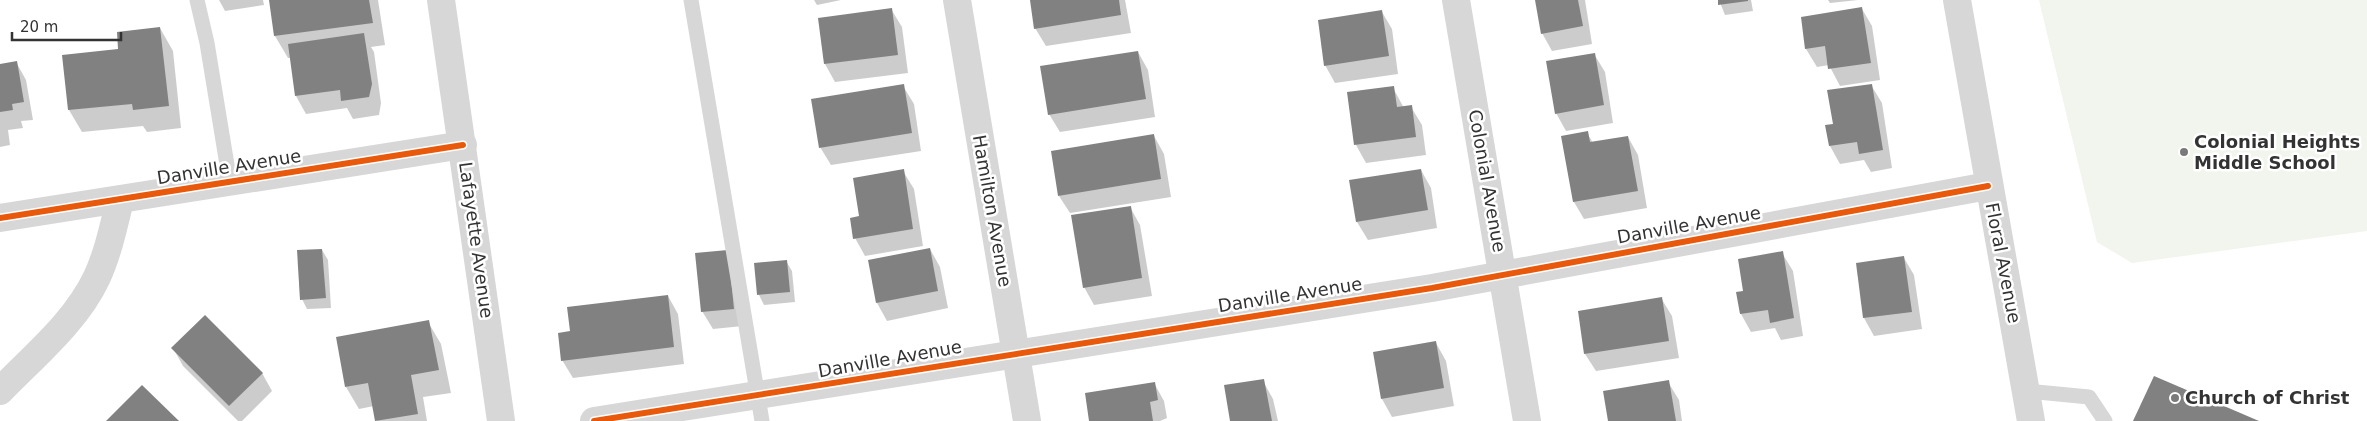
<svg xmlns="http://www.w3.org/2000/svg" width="2367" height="421" font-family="'DejaVu Sans',sans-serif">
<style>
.green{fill:#f1f5ed}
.shadow{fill:#0003}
.building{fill:#818181}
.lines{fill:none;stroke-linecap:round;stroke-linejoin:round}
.service{stroke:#d7d7d7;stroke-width:15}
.minor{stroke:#d7d7d7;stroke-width:28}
.tertiary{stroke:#d7d7d7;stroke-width:28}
.cycleway-casing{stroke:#fff;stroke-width:9}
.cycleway{stroke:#e8590c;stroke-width:6}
.poi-dot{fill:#7a7a7a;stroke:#fff;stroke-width:2}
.labels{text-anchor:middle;stroke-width:5;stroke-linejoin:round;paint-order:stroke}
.poi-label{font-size:18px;font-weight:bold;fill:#333;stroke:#fff;text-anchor:start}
.street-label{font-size:18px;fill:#333;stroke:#fff}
</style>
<rect width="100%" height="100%" fill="#fff"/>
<polygon class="green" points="2039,0 2367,0 2367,231 2132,263 2097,242"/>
<g class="shadow">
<polygon points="219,0 263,0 264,5 225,11"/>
<polygon points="271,0 378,0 385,45 371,47 374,52 381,103 379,115 353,119 347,108 306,114 296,96 291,58 288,58 275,36"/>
<polygon points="814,0 841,0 817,5"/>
<polygon points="1031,0 1125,0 1131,33 1046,46 1035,28"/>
<polygon points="1536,0 1585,0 1592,44 1552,51 1542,33"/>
<polygon points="1719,0 1751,0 1753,11 1725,15"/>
<polygon points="1828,0 1858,0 1830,3"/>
<polygon points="891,9 902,27 908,73 835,82 825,64 819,19"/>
<polygon points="1862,9 1872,26 1880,80 1840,86 1829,65 1817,67 1806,49 1802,18"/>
<polygon points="1382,12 1392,29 1398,74 1335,83 1325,65"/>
<polygon points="160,28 173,51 181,128 147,132 143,126 82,132 69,110 64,56 119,50"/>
<polygon points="1138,52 1148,70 1155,117 1060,132 1049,114"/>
<polygon points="1594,54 1605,72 1613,123 1566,131 1556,113"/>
<polygon points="16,62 26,80 33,120 21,121 23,128 8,130 10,145 0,147 0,65"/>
<polygon points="1871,85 1882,103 1892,168 1871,172 1864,160 1840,164 1830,146 1826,126 1834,125"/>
<polygon points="903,86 914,104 921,151 831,165 820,147"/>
<polygon points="1393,88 1404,108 1411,107 1422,125 1426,155 1366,163 1356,145 1348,93"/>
<polygon points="1587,133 1593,143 1628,137 1638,155 1647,208 1584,219 1574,202"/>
<polygon points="1154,136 1164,154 1171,197 1070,213 1059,196"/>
<polygon points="1421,170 1431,188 1437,228 1368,240 1357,222 1351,181"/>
<polygon points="903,171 914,189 923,246 865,256 855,238 861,217"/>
<polygon points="1130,207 1140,225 1152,296 1094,305 1084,287"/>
<polygon points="930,249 940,267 948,308 887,321 877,303 869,261"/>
<polygon points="322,250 328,260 331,308 307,309 302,299"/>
<polygon points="727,251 743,326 713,329 702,311"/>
<polygon points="1782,253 1793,271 1803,336 1781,340 1775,328 1751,332 1741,314 1745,292"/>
<polygon points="1904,258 1914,275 1922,329 1874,336 1864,318 1857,264"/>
<polygon points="786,261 792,271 795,302 764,305 759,295 755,265"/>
<polygon points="668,296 678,314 684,364 573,378 562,360 572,332"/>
<polygon points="1661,298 1672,316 1679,358 1596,371 1585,354"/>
<polygon points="428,322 441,344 451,393 423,397 427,421 377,421 374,406 359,409 346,387"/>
<polygon points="1436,343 1446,361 1454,406 1392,417 1382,399"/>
<polygon points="173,348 262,373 272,391 242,421 238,421 183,366"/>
<polygon points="1263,381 1273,399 1278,421 1231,421"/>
<polygon points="1668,382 1679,400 1682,421 1609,421"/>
<polygon points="1154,383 1164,401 1167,418 1160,421 1091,421"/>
</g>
<g class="building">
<polygon points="269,0 369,0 373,23 274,36"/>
<polygon points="1030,0 1119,0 1121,15 1034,29"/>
<polygon points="1535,0 1578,0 1583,26 1541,34"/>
<polygon points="1718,0 1748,0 1748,1 1718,5"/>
<polygon points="1862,7 1871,63 1828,69 1825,46 1805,49 1801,17"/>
<polygon points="892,8 898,55 824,64 818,18"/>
<polygon points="1382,10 1389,56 1324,66 1318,20"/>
<polygon points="160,27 169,106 133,110 132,104 68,110 62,55 118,49 117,32"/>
<polygon points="364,33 372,84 369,97 341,101 340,90 295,96 288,44"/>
<polygon points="1138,51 1146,99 1048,115 1040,66"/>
<polygon points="1595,53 1604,105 1555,114 1546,61"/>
<polygon points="17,61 24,102 12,104 13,110 0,112 0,64"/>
<polygon points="904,84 912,133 819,148 811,99"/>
<polygon points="1872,84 1883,150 1859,154 1857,142 1829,146 1825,125 1833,124 1827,90"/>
<polygon points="1394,86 1397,107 1412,105 1416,137 1354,145 1347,92"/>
<polygon points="1588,131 1590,142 1628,136 1638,191 1573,202 1561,136"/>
<polygon points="1154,134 1161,179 1058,196 1051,151"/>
<polygon points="904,169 913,229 853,239 850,218 859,216 853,178"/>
<polygon points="1421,169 1428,210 1356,222 1349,180"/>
<polygon points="1131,206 1142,278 1083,288 1071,215"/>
<polygon points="930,248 938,291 876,303 868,260"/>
<polygon points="322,249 326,298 300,300 297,250"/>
<polygon points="728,250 734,309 701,312 695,253"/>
<polygon points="1783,251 1794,318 1770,323 1768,310 1740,314 1736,292 1743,291 1738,259"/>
<polygon points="1904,256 1912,312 1863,318 1856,263"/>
<polygon points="787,260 790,292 757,295 754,263"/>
<polygon points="668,295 674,347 561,361 558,333 570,331 567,307"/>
<polygon points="1662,297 1669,341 1584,354 1578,311"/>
<polygon points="205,315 263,373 229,406 171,348"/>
<polygon points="429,320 439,370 411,375 418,414 375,421 368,383 345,387 336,337"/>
<polygon points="1436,341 1444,388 1381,399 1373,352"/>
<polygon points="2154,376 2259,421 2133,421"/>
<polygon points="1264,379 1272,421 1230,421 1224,385"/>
<polygon points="1669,380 1676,421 1608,421 1603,391"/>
<polygon points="1155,382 1158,400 1150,402 1153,421 1089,421 1085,393"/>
<polygon points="142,385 179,421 106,421"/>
</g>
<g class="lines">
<g class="service">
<polyline points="197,0 207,43 230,183"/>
<polyline points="691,0 762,421"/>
<polyline points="2026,391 2089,397 2105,421"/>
</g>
<g class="minor">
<polyline points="441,0 501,421"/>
<polyline points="1456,0 1527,421"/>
<polyline points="1957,0 2031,421"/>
<polyline points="0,218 463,145"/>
<path d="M 0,391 C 34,356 76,322 97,277 C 108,253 114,225 120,200"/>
<polyline points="594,421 1432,288 1988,186"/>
</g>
<polyline class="tertiary" points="957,0 1027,421"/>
<defs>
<g id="cycleway">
<polyline points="0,218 463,145"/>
<polyline points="594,421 1432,288 1988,186"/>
</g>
</defs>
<use href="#cycleway" class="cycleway-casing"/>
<use href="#cycleway" class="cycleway"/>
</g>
<g class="poi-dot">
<circle cx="2184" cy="152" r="5"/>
<circle cx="2175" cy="398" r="5"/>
</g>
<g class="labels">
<g class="poi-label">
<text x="2194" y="148">Colonial Heights<tspan x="2194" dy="21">Middle School</tspan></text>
<text x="2185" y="404">Church of Christ</text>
</g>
<g class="street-label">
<text transform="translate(229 167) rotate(-9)" y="6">Danville Avenue</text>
<text transform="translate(1487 181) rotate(80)" y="6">Colonial Avenue</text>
<text transform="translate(992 211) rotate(80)" y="6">Hamilton Avenue</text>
<text transform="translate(1689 225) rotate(-10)" y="6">Danville Avenue</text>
<text transform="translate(476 240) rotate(82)" y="6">Lafayette Avenue</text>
<text transform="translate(2003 263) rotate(79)" y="6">Floral Avenue</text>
<text transform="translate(1290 295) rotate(-9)" y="6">Danville Avenue</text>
<text transform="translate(890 359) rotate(-10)" y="6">Danville Avenue</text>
</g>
</g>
<path d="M12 32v8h109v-8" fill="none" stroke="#333333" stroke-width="2.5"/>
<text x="20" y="32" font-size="15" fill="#333333" stroke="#ffffff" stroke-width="4" paint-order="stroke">20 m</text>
</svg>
